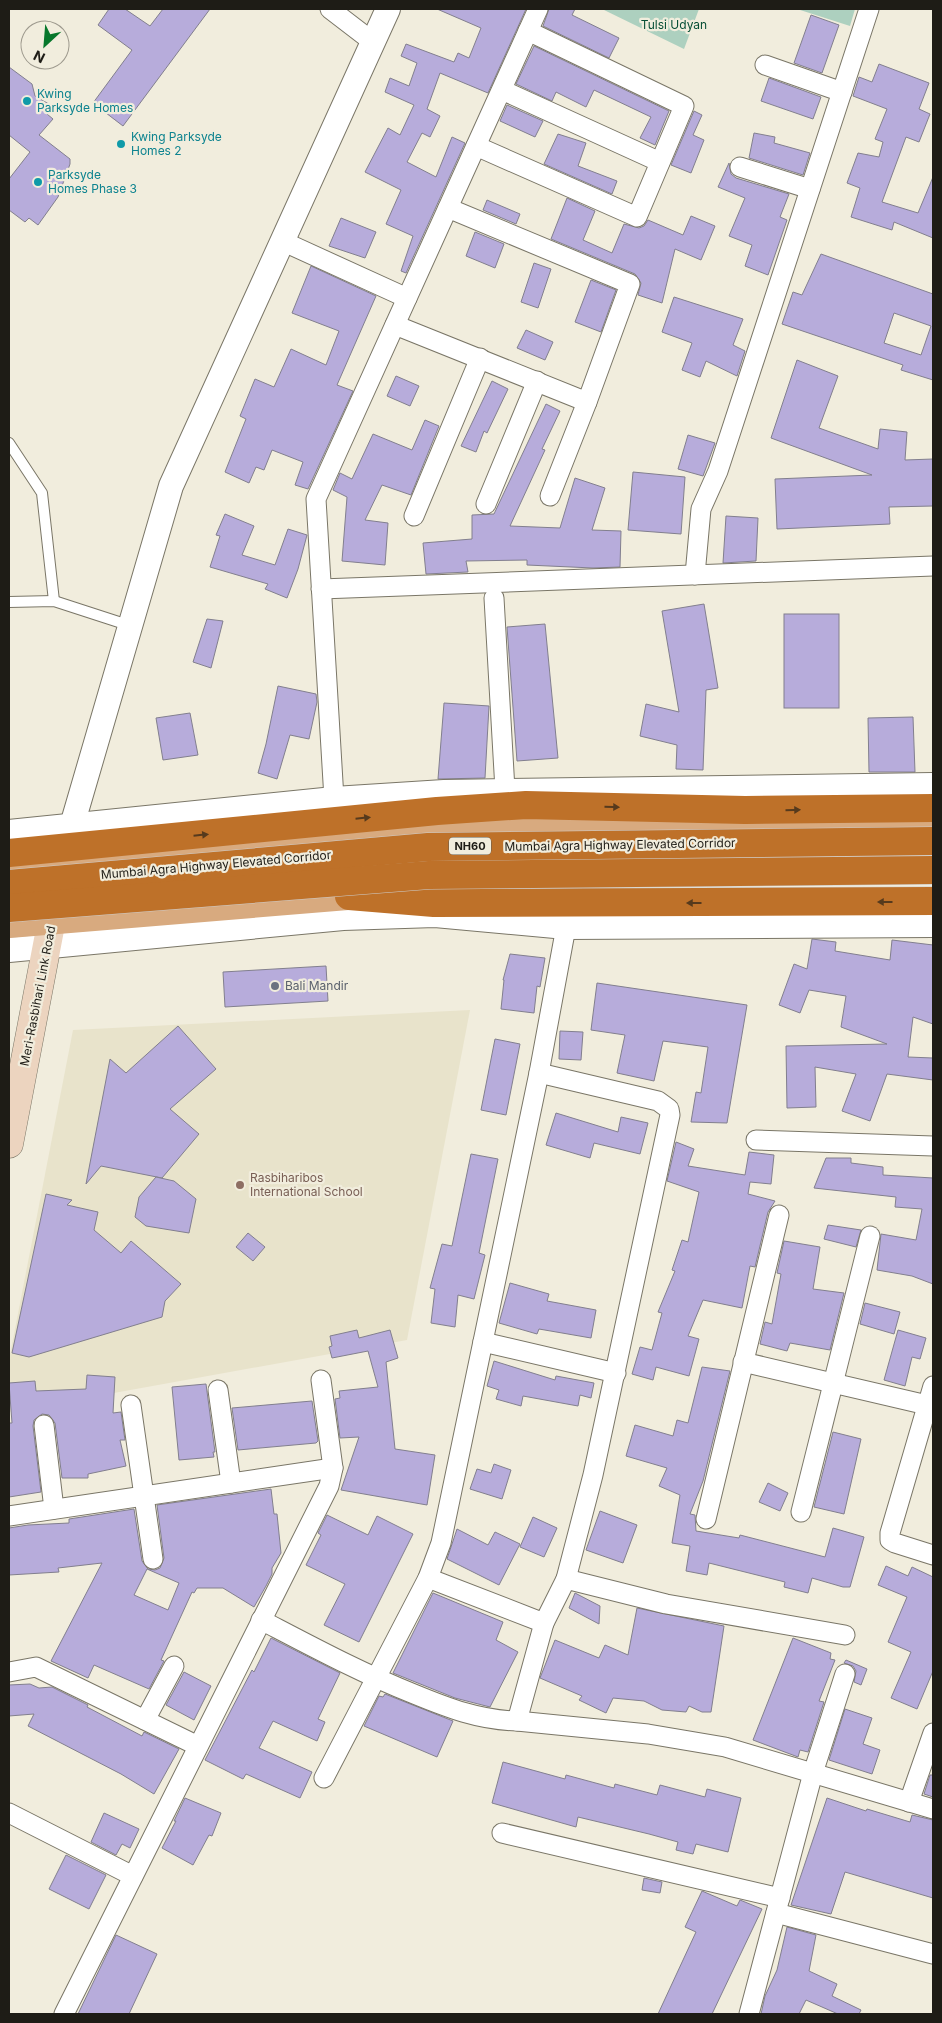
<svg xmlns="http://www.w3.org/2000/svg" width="942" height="2023" font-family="Inter,sans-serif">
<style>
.built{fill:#e8e3cb}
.green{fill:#add0bf}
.building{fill:#b7acdb;stroke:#827f8e;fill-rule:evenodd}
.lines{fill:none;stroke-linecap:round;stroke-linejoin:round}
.service-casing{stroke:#7a7667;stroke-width:12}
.minor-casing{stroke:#7a7667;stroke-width:21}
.tertiary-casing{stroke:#7a7667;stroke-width:26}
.secondary-casing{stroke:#7a7667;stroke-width:29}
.primary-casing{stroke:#cecdcc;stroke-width:29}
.motorway-casing{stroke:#cecdcc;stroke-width:29}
.service{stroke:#fff;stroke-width:10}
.minor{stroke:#fff;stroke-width:19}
.tertiary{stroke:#fff;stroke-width:24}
.secondary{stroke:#ecd4bf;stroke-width:28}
.primary{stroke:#d8aa7f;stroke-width:28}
.motorway{stroke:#be7129;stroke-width:28}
.motorway-bridge-casing{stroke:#cecdcc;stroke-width:29;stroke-linecap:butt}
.motorway-bridge{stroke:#be7129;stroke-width:28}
.oneway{fill:#563a1d}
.culture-dot{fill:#0f9aa8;stroke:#f1eddd;stroke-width:2}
.worship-dot{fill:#6b7280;stroke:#f1eddd;stroke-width:2}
.education-dot{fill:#8d6e63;stroke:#f1eddd;stroke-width:2}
.labels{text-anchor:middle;stroke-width:4.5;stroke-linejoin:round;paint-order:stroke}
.shield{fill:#f1eddd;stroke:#5d5b52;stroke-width:1}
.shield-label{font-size:11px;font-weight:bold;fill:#1e1c16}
.park-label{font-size:12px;fill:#074f36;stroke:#f1eddd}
.culture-label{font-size:12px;fill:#0d838f;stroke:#f1eddd;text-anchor:start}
.street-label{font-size:12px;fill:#1e1c16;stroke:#f1eddd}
.worship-label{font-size:12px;fill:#5b616d;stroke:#f1eddd;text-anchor:start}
.education-label{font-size:12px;fill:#785e54;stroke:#f1eddd;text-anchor:start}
</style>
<rect width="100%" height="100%" fill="#f1eddd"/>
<polygon class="built" points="470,1010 407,1340 9,1412 9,1360 73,1030"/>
<g class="green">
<polygon points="602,9 699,9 684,49"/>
<polygon points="797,9 855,9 850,26"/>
</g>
<g class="building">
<polygon points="109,9 125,9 150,26 163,9 210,9 123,126 93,103 132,50 98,25"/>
<polygon points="437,9 526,9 488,93 440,73 427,109 440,116 430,137 422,133 407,162 436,177 452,137 465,143 406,273 401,271 413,236 386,224 401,190 365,172 388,128 400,135 414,105 385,92 390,78 409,86 417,63 401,56 406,44 454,62 458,53 469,58 481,28"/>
<polygon points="549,9 575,9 572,15 619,38 609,58 543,26"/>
<polygon points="811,15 839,25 822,73 794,63"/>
<polygon points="534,46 669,111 655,145 640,138 651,117 594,90 586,107 556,92 552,101 516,84"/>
<polygon points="879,64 929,83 919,109 930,114 919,142 906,137 882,202 918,213 933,177 933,238 894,222 892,230 851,217 860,188 847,183 858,153 879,157 883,142 875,139 887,109 853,96 859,77 872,82"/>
<polygon points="9,67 32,84 35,96 54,107 47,114 53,119 39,135 70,159 70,164 58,197 38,225 29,218 25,222 9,210 9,179 30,152 9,135"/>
<polygon points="769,78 821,97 813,119 761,101"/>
<polygon points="507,105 543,121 535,137 500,121"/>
<polygon points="694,111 702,115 693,135 704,140 691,173 671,165"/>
<polygon points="754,133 775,137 774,143 810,153 803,175 749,158"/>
<polygon points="558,134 586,143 578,166 617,181 612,194 544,164"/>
<polygon points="729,163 731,174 736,178 789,194 780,217 787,220 768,275 745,266 752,245 729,236 745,198 718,187"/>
<polygon points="567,198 595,211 583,240 612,253 624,224 639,228 644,226 648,220 683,235 691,216 715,226 701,260 675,249 662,303 638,295 641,283 635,274 551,239"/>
<polygon points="487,200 520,214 516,224 483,210"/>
<polygon points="341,218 376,232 365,258 329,246"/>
<polygon points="475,232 504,244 495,268 466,256"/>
<path d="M 821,254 L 933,294 L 933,380 L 901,370 L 903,365 L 782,324 L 793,292 L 802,295 ZM 894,313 L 931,326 L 921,355 L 884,343 Z"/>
<polygon points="534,263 551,269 538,308 521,302"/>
<polygon points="311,266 376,296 337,385 353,391 308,489 295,485 303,462 272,450 264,470 256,467 249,483 225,472 246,419 240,416 255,379 274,387 291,349 326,365 339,331 292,313"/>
<polygon points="591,280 616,290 601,332 575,322"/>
<polygon points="674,297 743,319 733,345 745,351 737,376 706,361 700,377 682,370 692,343 662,332"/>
<polygon points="526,330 553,342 545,360 517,348"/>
<polygon points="797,360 838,376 819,428 878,449 880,429 907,432 905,460 933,459 933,506 889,507 890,524 777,529 775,479 872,475 771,438"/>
<polygon points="396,376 419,386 410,406 387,396"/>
<polygon points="492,381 508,389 487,433 484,431 476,452 461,446"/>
<polygon points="546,404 560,411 542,449 545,450 510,526 560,528 575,478 605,488 592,530 621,531 620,567 593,568 527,565 527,560 466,561 468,572 426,574 423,543 472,539 472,515 494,514"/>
<polygon points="425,420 439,426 411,495 382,485 365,520 388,523 385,565 342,561 347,497 333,490 340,473 352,479 373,434 412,450"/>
<polygon points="688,435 715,443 703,476 678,469"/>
<polygon points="633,472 685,477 681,534 628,530"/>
<polygon points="225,514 254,526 242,555 275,565 288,529 307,535 298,569 287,598 265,589 268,584 210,567 220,536 216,535"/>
<polygon points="726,516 758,518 756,561 723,563"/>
<polygon points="704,604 718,688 706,690 703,770 676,769 677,745 640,736 646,704 679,712 662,611"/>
<rect x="784" y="614" width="55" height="94"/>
<polygon points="207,619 223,621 211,668 193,662"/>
<polygon points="545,624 558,758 517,761 507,627"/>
<polygon points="278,686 316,694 317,702 309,739 290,735 277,779 258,773 266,744"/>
<polygon points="444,703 489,706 485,778 438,779"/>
<polygon points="190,713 198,755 163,760 156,718"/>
<polygon points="913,717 915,772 869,772 868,718"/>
<polygon points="812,939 836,942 835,951 890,960 892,940 933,945 933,1024 913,1017 908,1057 933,1058 933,1080 887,1074 870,1121 842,1111 856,1074 815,1067 816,1107 787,1108 786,1046 887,1044 841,1027 846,996 809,990 800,1013 779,1005 794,964 807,969"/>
<polygon points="510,954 545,958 540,987 537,986 534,1013 501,1009 504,980 503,980"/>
<polygon points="326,966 328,1001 225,1007 223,972"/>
<polygon points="597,983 747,1005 727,1123 691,1122 696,1092 701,1093 708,1047 663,1041 654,1081 617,1073 625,1035 591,1030"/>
<polygon points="178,1026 216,1069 170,1109 199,1134 162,1178 101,1166 86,1184 110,1059 126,1073"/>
<polygon points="560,1031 583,1032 581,1060 559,1059"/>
<polygon points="495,1039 520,1044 506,1115 481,1110"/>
<polygon points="556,1113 618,1132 621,1117 648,1123 640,1154 594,1143 590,1158 546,1145"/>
<polygon points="676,1142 694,1149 688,1166 745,1175 749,1152 774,1155 771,1184 750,1182 748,1194 775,1201 768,1212 755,1267 750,1266 742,1308 703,1300 688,1336 699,1339 689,1376 656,1367 653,1380 632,1374 640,1347 652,1350 662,1313 658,1312 675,1271 672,1270 682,1240 688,1242 699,1192 667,1181"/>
<polygon points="471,1154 498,1159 479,1253 485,1255 474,1299 458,1295 455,1327 431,1323 435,1289 430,1288 442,1244 452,1246"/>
<polygon points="826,1158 851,1158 851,1163 883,1167 883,1175 933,1178 933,1284 912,1276 877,1270 881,1234 916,1240 922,1209 895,1207 896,1197 814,1188"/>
<polygon points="156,1177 174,1181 196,1199 189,1233 146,1226 135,1217 139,1197"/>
<polygon points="46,1194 72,1200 67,1205 98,1212 94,1230 121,1253 131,1241 181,1284 165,1301 162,1317 29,1357 12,1353"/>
<polygon points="828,1225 861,1230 856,1247 824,1239"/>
<polygon points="248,1233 265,1247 253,1261 236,1247"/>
<polygon points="784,1241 820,1247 813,1289 844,1293 830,1350 790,1343 787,1351 760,1344 765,1322 772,1324 781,1274 777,1273"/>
<polygon points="510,1283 549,1294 547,1301 596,1310 591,1338 539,1329 537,1334 499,1323"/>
<polygon points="865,1303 900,1312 894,1334 860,1324"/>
<polygon points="357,1330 359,1338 390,1330 398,1358 386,1362 395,1449 435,1455 427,1505 341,1490 359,1437 340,1438 335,1399 340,1398 339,1391 378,1387 368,1351 332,1358 329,1347 332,1346 330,1336"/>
<polygon points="898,1330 926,1338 920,1359 912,1357 905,1386 884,1380"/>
<polygon points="494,1361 555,1380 556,1376 594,1383 591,1398 580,1395 578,1406 523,1396 521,1406 496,1399 499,1390 487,1386"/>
<polygon points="702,1367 730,1371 703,1481 690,1514 695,1515 696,1531 739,1538 740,1535 825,1557 833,1528 864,1537 850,1587 843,1587 812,1578 808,1593 784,1587 785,1582 709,1563 707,1575 686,1571 690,1546 672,1543 680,1495 659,1486 667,1468 626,1456 635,1425 673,1436 677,1420 688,1423"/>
<polygon points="87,1375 115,1377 113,1413 121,1412 125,1440 120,1440 126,1466 88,1474 88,1478 62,1478 55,1423 49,1415 42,1414 34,1420 33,1426 41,1492 9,1497 9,1423 12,1423 9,1383 35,1381 36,1391 86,1389"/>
<polygon points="206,1384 215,1452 213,1452 214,1457 179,1460 172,1387"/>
<polygon points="312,1401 318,1441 316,1443 238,1450 232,1408"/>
<polygon points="833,1432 861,1439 844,1514 814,1507"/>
<polygon points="494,1464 511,1470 502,1499 470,1489 477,1469 491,1473"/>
<polygon points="768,1483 788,1493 780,1511 759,1502"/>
<path d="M 271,1489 L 274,1514 L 277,1514 L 281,1553 L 272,1568 L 272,1574 L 266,1586 L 254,1607 L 223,1588 L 197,1588 L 194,1593 L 192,1592 L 161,1660 L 164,1661 L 149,1689 L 94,1665 L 88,1678 L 51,1661 L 102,1563 L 58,1568 L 59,1572 L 9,1575 L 9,1528 L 28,1525 L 69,1523 L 69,1519 L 134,1509 L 142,1561 L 148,1569 L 155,1570 L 160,1568 L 164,1558 L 157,1505 ZM 147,1569 L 179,1583 L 168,1610 L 134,1595 Z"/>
<polygon points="600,1511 637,1525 623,1563 586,1550"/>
<polygon points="327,1515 368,1535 377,1516 413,1534 359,1642 324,1625 345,1584 306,1565 321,1535 318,1533"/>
<polygon points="533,1517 557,1528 544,1557 520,1547"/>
<polygon points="457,1529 488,1545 495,1532 520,1544 499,1585 447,1559"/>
<polygon points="886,1566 908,1576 912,1567 933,1577 933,1671 917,1709 891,1698 911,1652 888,1642 907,1597 878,1585"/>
<polygon points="433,1593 503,1622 496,1640 518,1652 490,1707 455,1698 393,1673"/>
<polygon points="575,1593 600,1606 599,1624 569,1608"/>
<polygon points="637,1608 724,1626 711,1712 702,1712 689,1706 686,1712 662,1710 644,1701 613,1698 606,1713 579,1700 582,1696 540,1678 555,1640 599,1658 605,1645 628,1655"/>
<polygon points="271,1638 340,1673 318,1719 325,1722 317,1741 273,1721 259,1748 312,1772 300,1798 246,1774 243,1779 205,1760 252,1670 254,1672"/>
<polygon points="793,1638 831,1653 830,1659 835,1660 819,1701 824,1702 808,1752 800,1750 798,1757 753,1740"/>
<polygon points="846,1660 867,1669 861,1685 854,1682 856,1671 853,1666 844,1663"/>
<polygon points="184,1672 211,1686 194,1720 166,1705"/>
<polygon points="30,1684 39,1688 52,1687 88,1705 87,1707 142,1736 144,1732 179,1749 154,1794 121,1774 28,1726 34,1714 9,1716 9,1685"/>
<polygon points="385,1694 453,1721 437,1757 364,1726 379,1696 383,1697"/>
<polygon points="845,1709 872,1718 863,1744 880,1750 872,1774 829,1760"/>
<polygon points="503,1762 565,1779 566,1775 614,1788 615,1784 657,1795 660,1785 705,1797 707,1789 741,1798 728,1852 696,1844 693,1854 676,1850 678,1842 649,1834 578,1817 576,1827 492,1803"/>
<polygon points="930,1775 933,1775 933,1797 924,1794"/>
<polygon points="185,1798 221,1813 212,1836 209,1835 193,1865 162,1848 176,1821 174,1821"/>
<polygon points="827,1798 866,1811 867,1809 910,1822 912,1815 933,1820 933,1898 845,1872 831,1914 791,1905"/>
<polygon points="104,1813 139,1829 130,1848 122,1844 116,1855 91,1842"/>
<polygon points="66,1855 106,1875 89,1909 49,1889"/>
<polygon points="644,1878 662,1882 660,1893 642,1890"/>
<polygon points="702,1891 737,1906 740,1900 762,1909 712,2014 658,2014 696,1932 685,1927"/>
<polygon points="787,1927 816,1935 809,1971 837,1984 832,1996 861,2010 859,2014 838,2014 806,2000 799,2014 761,2014 765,1996 777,1970"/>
<polygon points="116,1935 157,1954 129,2014 78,2014"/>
</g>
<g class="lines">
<defs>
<g id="service">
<polyline points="9,443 42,493 54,601"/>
<polyline points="9,602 54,601 131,626"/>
</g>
<g id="minor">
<polyline points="330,9 373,42"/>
<polyline points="765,65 842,92"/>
<polyline points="502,90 660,162"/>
<polyline points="476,146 637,217 684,106 528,31"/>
<polyline points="740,167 810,189"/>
<polyline points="282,241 407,298"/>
<polyline points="395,325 587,402 630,284 448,208"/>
<polyline points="550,496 587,402"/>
<polyline points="486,504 537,381"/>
<polyline points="414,516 480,358"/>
<polyline points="695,575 701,509 718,471 869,9"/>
<polyline points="321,589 933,566"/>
<polyline points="494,598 505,790"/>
<polyline points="334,799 316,499 538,9"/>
<polyline points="539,1073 658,1101 669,1109 670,1115 593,1475 566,1579"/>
<polyline points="756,1140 933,1146"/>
<polyline points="483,1342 616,1373"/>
<polyline points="743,1362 927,1405"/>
<polyline points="933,1386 890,1533 890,1540 895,1543 933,1555"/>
<polyline points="218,1390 231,1483"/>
<polyline points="131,1405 153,1559"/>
<polyline points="44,1425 54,1509"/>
<polyline points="801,1512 870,1236"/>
<polyline points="9,1516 333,1468"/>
<polyline points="706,1519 779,1215"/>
<polyline points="428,1578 544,1623 566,1579 666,1604 845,1635"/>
<path d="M 261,1620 C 311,1646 361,1673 414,1694 C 448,1708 479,1720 517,1721 L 648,1734 L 725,1747 L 933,1809"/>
<polyline points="9,1672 36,1667 198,1746"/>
<polyline points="145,1720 174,1666"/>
<polyline points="517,1721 544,1623"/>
<polyline points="324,1778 428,1578 441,1543 539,1073 566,927"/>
<polyline points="909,1802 933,1733"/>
<polyline points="9,1813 133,1876"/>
<polyline points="502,1833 780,1898"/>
<polyline points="776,1913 933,1954"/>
<polyline points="64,2014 329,1486 333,1468 321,1380"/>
<polyline points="749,2014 813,1773 845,1674"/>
</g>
<g id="tertiary">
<polyline points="9,832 334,799 444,792 933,785"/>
<polyline points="68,839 171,486 388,9"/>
<polyline points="9,950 343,918 435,915 566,927 933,925"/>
</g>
<polyline id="secondary" points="9,1144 56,898"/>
<g id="primary">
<polyline points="9,870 424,833 933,827"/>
<polyline points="9,924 372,894"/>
</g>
<g id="motorway">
<polyline points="9,853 437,811 526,805 745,810 933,808"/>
<polyline points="349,896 434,903 933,901"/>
</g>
</defs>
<use href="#service" class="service-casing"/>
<use href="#minor" class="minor-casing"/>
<use href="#tertiary" class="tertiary-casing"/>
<use href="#secondary" class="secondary-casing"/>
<use href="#primary" class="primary-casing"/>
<use href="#motorway" class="motorway-casing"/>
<use href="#service" class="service"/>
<use href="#minor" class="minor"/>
<use href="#tertiary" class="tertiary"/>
<use href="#secondary" class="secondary"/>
<use href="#primary" class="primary"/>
<use href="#motorway" class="motorway"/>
<defs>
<g id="motorway-bridge">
<polyline points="9,884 428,847 933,841"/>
<polyline points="9,908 429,875 933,870"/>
</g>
</defs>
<use href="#motorway-bridge" class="motorway-bridge-casing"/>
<use href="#motorway-bridge" class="motorway-bridge"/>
</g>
<defs><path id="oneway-solid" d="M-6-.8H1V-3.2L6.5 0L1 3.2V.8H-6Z" transform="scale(1.25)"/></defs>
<g class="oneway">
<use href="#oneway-solid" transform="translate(612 807) rotate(1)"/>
<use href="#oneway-solid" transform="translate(793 810) rotate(-1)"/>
<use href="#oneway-solid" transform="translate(363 818) rotate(-6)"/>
<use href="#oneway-solid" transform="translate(201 835) rotate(-6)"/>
<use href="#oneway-solid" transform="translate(885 902) rotate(180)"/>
<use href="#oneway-solid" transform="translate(694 903) rotate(180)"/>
</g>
<g class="culture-dot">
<circle cx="27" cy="101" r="5"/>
<circle cx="121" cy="144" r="5"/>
<circle cx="38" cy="182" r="5"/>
</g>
<circle class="worship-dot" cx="275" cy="986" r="5"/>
<circle class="education-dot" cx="240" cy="1185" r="5"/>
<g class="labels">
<rect class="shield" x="449" y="837.5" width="42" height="17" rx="4"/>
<g class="shield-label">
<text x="470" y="850">NH60</text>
</g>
<g class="park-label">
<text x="674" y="29">Tulsi Udyan</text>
</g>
<g class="culture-label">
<text x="37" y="98">Kwing<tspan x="37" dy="14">Parksyde Homes</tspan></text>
<text x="131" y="141">Kwing Parksyde<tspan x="131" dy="14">Homes 2</tspan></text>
<text x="48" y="179">Parksyde<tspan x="48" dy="14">Homes Phase 3</tspan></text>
</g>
<g class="street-label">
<text transform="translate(620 845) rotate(-1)" y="4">Mumbai Agra Highway Elevated Corridor</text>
<text transform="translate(216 865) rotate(-5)" y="4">Mumbai Agra Highway Elevated Corridor</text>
<text transform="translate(38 996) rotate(-79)" y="4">Meri-Rasbihari Link Road</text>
</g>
<g class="worship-label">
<text x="285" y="990">Bali Mandir</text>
</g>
<g class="education-label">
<text x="250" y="1182">Rasbiharibos<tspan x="250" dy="14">International School</tspan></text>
</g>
</g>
<rect width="942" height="2023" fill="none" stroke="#1e1c16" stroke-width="20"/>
<g transform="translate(45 45) rotate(206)"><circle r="24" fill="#f1eddd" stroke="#9d998d"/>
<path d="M0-4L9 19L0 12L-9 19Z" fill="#07772b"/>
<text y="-8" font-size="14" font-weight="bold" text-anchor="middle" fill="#1e1c16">N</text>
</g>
</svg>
